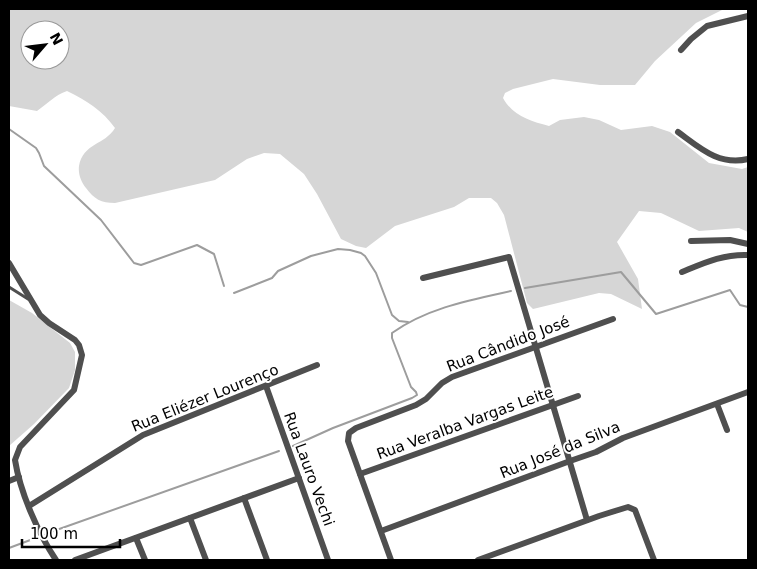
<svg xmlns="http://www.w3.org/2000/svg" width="757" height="569" font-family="'DejaVu Sans',sans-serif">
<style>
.green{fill:#d6d6d6;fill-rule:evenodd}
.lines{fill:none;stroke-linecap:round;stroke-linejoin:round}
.stream{stroke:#9d9d9d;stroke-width:2}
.service{stroke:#4f4f4f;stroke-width:3}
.minor{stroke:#4f4f4f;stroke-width:6}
.labels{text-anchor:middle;stroke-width:4;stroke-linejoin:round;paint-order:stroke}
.street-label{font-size:15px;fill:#000;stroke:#fff}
</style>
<rect width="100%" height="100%" fill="#fff"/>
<g class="green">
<path d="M 9,9 L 724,9 L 696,23 L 655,61 L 635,85 L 600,85 L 553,79 L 513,89 L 505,93 L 503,98 C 513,116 530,121 549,126 L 560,120 L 584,117 L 599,120 L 621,130 L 652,126 L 670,132 L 709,163 L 742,169 L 748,167 L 748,232 L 739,228 L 699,231 L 661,213 L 639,211 L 617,242 L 638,279 L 642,309 L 611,294 L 599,293 L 533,309 L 527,303 L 504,215 L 497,203 L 491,198 L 469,198 L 454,207 L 395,226 L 366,248 L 356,246 L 341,239 L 317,194 L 304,174 L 280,154 L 264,153 L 247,159 L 215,180 L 115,203 C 101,203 94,199 86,188 C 81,182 78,174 79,166 C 83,143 105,145 115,128 C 103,111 86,100 67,91 C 55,95 47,104 37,111 L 9,106 ZM 30,30 L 60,30 L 60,60 L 30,60 Z"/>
<polygon points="9,300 32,313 70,343 75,352 75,370 69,388 34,424 9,446"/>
</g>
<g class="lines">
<g class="stream">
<polyline points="9,129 36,148 39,153 44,166 101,220 134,263 141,265 197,245 214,254 224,286"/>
<polyline points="525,288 621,272 656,314 730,290 740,305 748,307"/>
<polyline points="234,293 272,278 278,271 311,256 338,249 350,250 361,253 365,256 376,273 392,315 399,321 408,322"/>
<path d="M 293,446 L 333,428 L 412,398 L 417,395 L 416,392 L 411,387 L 392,338 L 392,333 C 427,308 470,300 511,291"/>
<polyline points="48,533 279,451"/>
<polyline points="9,548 33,539"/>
</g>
<polyline class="service" points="9,287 28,299"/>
<g class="minor">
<polyline points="681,50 691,39 707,26 748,16"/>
<path d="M 678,132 C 700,148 719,166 748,159"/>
<polyline points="691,241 730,240 748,244"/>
<path d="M 9,263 L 40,315 L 49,323 L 75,340 L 79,345 L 82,355 L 74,390 L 20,447 L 15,460 C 20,492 38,533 56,560"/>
<path d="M 682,272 C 704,263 723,254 748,255"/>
<polyline points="423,278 509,257 587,520"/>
<polyline points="266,386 328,560"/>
<polyline points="717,404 727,430"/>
<polyline points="360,474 578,396"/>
<polyline points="9,481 19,477"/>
<polyline points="244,498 267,560"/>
<polyline points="29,506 143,435 317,365"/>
<polyline points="190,518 206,560"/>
<polyline points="381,531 570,461 596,452 623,438 748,392"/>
<polyline points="136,538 145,560"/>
<polyline points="75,560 299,478"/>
<polyline points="391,560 348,441 349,433 356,428 416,405 426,399 442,383 452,377 613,319"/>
<polyline points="478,560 599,516 628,507 635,510 654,560"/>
</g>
</g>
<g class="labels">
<g class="street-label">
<text transform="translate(508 344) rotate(-21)" y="5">Rua Cândido José</text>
<text transform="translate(205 398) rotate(-22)" y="5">Rua Eliézer Lourenço</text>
<text transform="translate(465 423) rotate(-20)" y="5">Rua Veralba Vargas Leite</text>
<text transform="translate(560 450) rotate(-22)" y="5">Rua José da Silva</text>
<text transform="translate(309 469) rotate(70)" y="5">Rua Lauro Vechi</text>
</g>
</g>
<rect width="757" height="569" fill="none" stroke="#000000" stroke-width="20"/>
<g transform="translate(45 45) rotate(62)"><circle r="24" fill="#ffffff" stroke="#999999"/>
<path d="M0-4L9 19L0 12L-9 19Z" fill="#000000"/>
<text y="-8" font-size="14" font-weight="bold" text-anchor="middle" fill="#000000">N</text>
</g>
<path d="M22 539v8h98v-8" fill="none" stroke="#000000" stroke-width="2.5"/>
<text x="30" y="539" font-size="15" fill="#000000" stroke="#ffffff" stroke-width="4" paint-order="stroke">100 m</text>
</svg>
